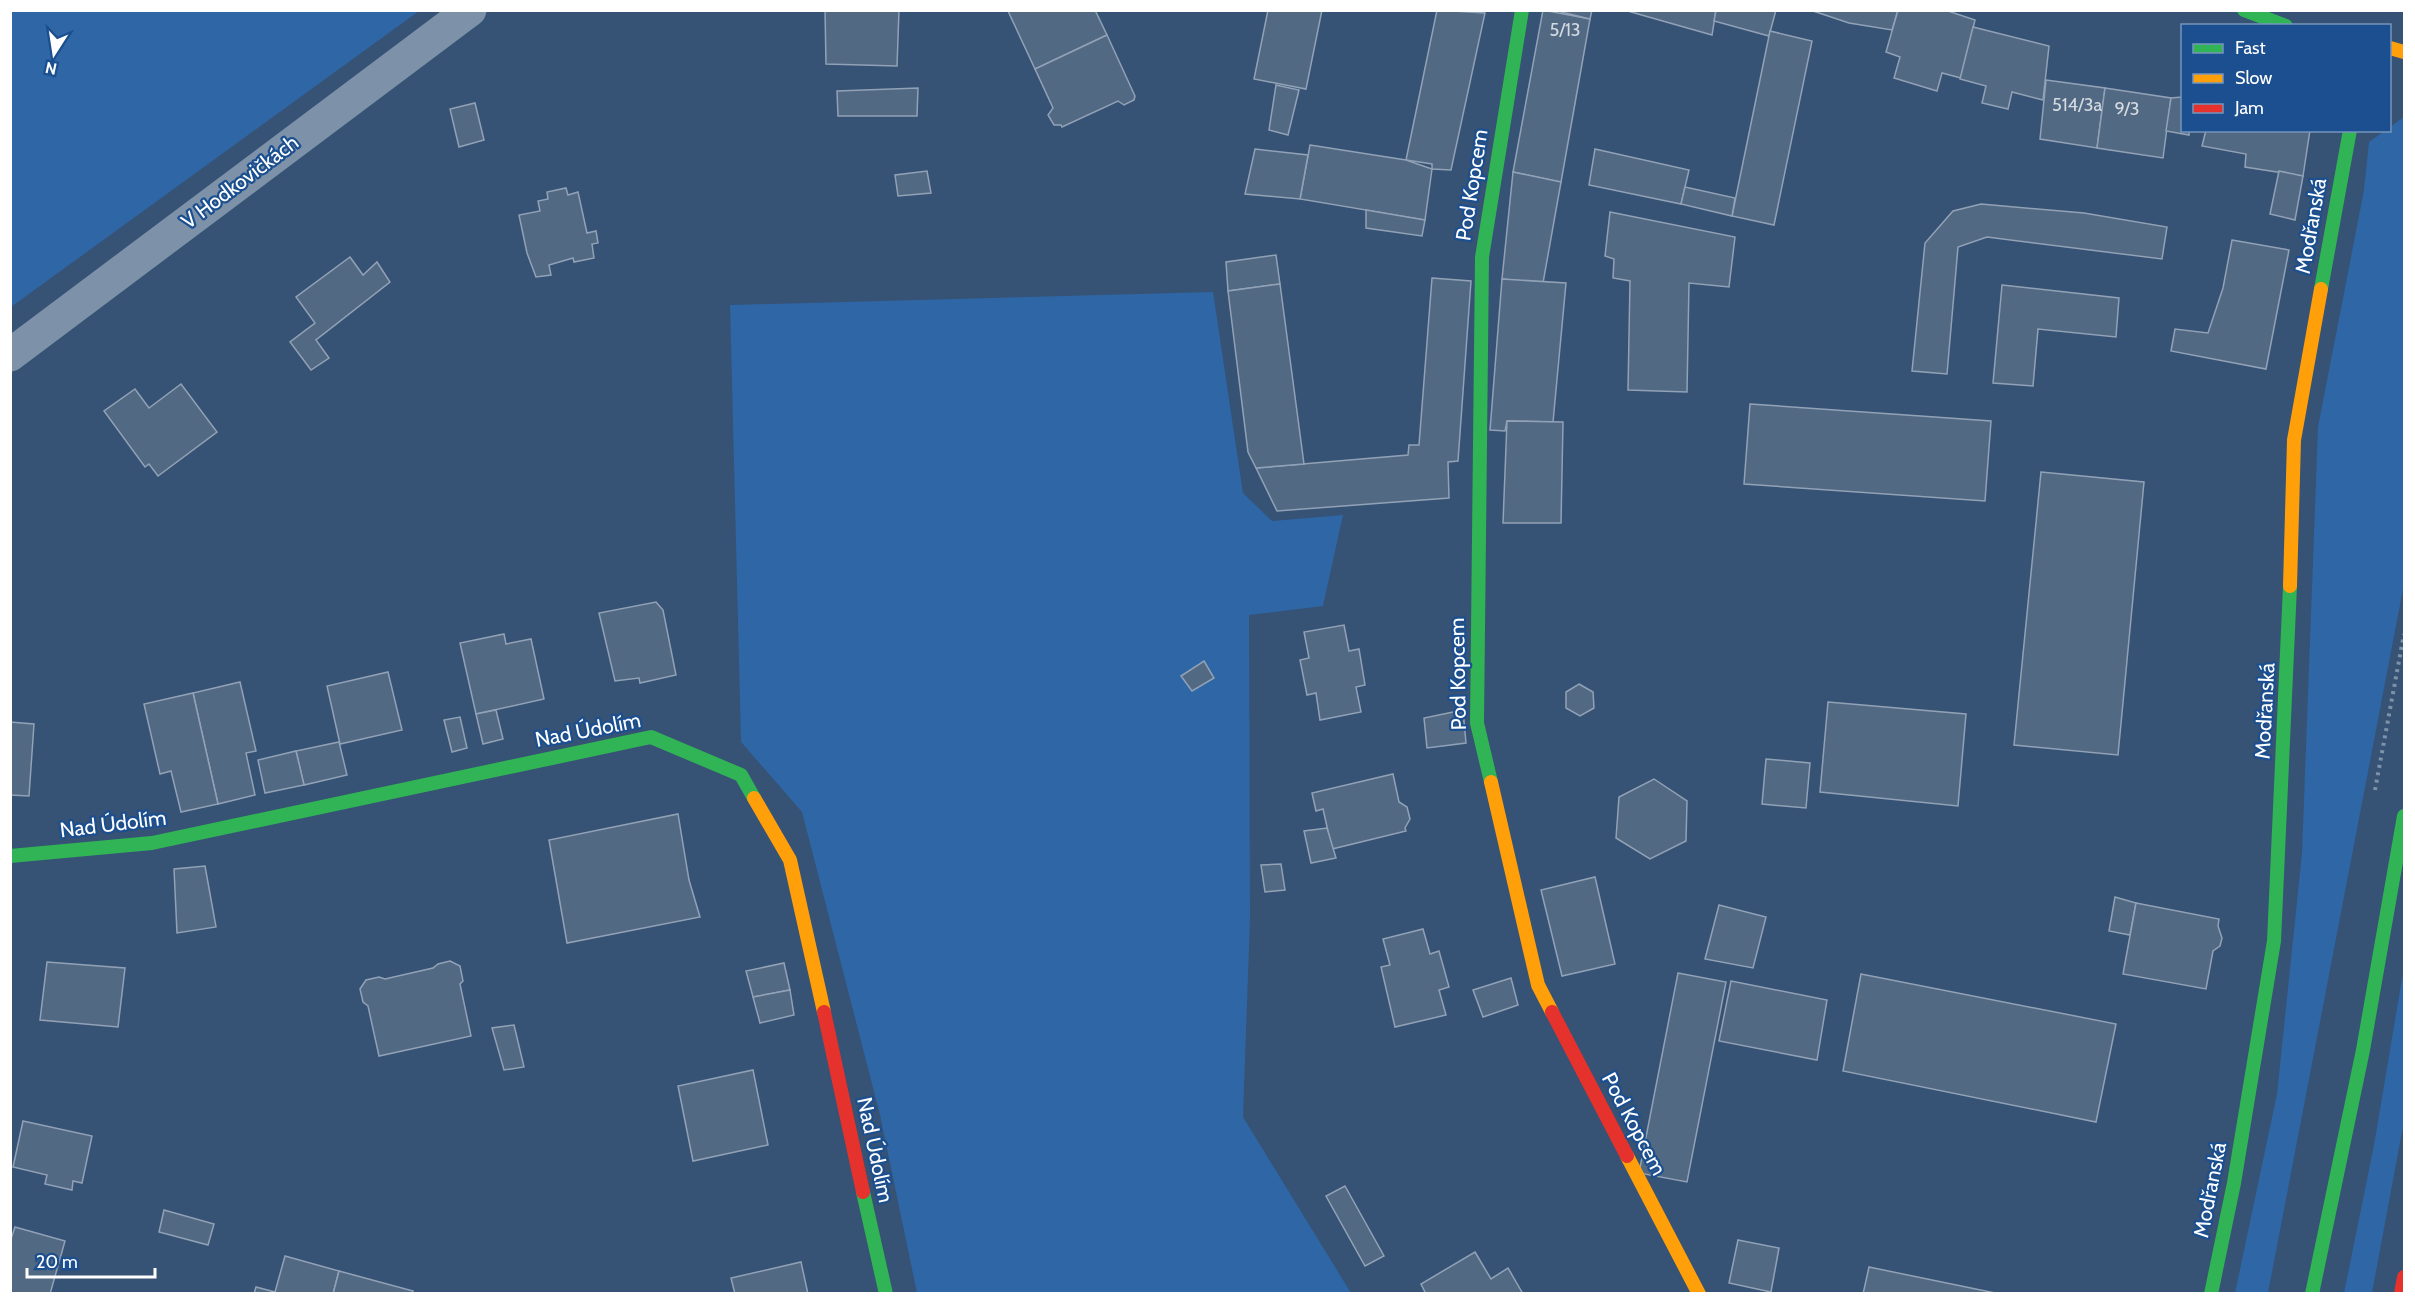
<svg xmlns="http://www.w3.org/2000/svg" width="2415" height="1304" font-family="Cabin,sans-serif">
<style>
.green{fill:#2f66a5;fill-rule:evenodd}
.building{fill:#526984;stroke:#92a2b6;stroke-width:1.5}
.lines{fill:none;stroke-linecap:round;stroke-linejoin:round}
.path{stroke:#7d92a8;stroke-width:4;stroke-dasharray:3 4.5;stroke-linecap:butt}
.street{stroke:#7d92a8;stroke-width:33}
.fast{stroke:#30b455;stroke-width:14}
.slow{stroke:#ff9f0a;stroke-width:14}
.jam{stroke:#e5322d;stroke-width:14}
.labels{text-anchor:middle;stroke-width:4.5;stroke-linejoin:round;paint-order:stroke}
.number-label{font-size:18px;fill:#d4dae0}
.street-label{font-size:21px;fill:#fff;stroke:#1b4f8f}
</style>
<rect width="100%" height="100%" fill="#365274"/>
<g class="green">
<polygon points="11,10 419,10 419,11 11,307"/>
<polygon points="2404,117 2404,584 2268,1293 2235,1293 2277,1094 2302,853 2318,427 2364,190 2369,142"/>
<path d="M 1213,292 L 1243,493 L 1272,521 L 1343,515 L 1323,606 L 1249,615 L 1250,918 L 1243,1117 L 1351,1293 L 917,1293 L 880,1115 L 802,812 L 741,742 L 730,305 ZM 1204,661 L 1214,678 L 1192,691 L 1182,676 Z"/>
<polygon points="2404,967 2404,1121 2372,1293 2344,1293 2374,1145"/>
</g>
<g class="building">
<polygon points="825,10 899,10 897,66 826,64"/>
<polygon points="1095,10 1107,35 1035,69 1008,11"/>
<polygon points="1268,10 1322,10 1306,89 1254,79"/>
<polygon points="1437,10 1485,13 1451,170 1432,169 1432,164 1406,160"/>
<polygon points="1543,10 1590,19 1561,182 1513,172"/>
<polygon points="1553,10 1592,10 1590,19"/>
<polygon points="1624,10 1716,10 1712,35"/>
<polygon points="1716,10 1776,10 1769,36 1714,21"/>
<polygon points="1810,10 1898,10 1892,30 1849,23"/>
<polygon points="1898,10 1945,10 1975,20 1961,78 1942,73 1937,91 1894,78 1900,57 1886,52"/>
<polygon points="1973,27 2049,46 2043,100 2012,92 2008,109 1982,103 1986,86 1960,79"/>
<polygon points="1770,31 1812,41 1774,225 1732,216"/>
<polygon points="1107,35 1135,96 1134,100 1124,105 1118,101 1062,127 1061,125 1054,125 1048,115 1053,108 1035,69"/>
<polygon points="2046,80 2105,88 2097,148 2040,139"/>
<polygon points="1276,85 1299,90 1288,135 1269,130"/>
<polygon points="918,88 917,116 838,116 837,91"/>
<polygon points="2105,88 2171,98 2163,158 2097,148"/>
<polygon points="2182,97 2182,130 2189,130 2189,135 2166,131 2171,98"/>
<polygon points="475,103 484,140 459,147 450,109"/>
<polygon points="2206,130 2310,130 2303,176 2245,167 2246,154 2202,146"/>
<polygon points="1310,145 1406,160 1432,169 1425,220 1300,199"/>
<polygon points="1255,149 1308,155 1300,199 1245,194"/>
<polygon points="1595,149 1689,170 1681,204 1589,185"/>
<polygon points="927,171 931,193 898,196 895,175"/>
<polygon points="2279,171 2303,176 2295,220 2270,214"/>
<polygon points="1513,172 1561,182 1543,283 1502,279"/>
<polygon points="1685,187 1735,198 1732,216 1681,204"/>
<polygon points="566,188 568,195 578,192 587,233 596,231 598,243 592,244 594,258 574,262 573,258 549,265 551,275 536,277 527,253 519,215 540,211 538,201 548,199 547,192"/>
<polygon points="1981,204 2084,213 2167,227 2162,259 1987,237 1958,247 1947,374 1912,371 1925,243 1953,211"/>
<polygon points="1366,210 1425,220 1422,236 1366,228"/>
<polygon points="1610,212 1735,237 1729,287 1689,283 1687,392 1628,390 1630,281 1613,278 1614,259 1605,256"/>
<polygon points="2232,240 2289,250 2266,369 2171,351 2175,329 2208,333 2223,288"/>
<polygon points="1276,255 1280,284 1228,291 1226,262"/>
<polygon points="350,257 363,275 377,262 390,282 316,340 329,358 311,370 290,342 315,323 296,297"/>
<polygon points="1432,278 1471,281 1458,461 1448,462 1449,498 1277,511 1256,468 1408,455 1409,445 1419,445"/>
<polygon points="1502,279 1566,283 1553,422 1507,421 1505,431 1490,430"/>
<polygon points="1280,284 1304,464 1256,468 1248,452 1228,291"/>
<polygon points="2002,285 2119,298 2116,337 2038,329 2033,386 1993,383"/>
<polygon points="181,384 217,432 158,476 149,464 145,467 104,411 135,389 149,408"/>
<polygon points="1750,404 1991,421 1985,501 1744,484"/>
<polygon points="1507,421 1563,422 1561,523 1503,523"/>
<polygon points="2041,472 2144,482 2118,755 2014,745"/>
<polygon points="656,602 663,610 676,675 640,683 639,678 615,681 599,613"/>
<polygon points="1344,625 1349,651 1359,649 1365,685 1356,687 1361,712 1320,720 1316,693 1307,695 1300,660 1309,658 1304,632"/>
<polygon points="504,634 506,644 531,639 544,699 476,714 460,643"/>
<polygon points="1204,661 1214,678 1192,691 1181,676"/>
<polygon points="388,672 402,730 340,744 327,686"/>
<polygon points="240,682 256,751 246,753 255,795 218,804 193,693"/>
<polygon points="1579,684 1593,692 1594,708 1580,716 1566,708 1566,692"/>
<polygon points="193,693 218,804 181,812 171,771 160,774 144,704"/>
<polygon points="1828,702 1966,714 1958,806 1820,792"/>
<polygon points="496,710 503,739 483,744 476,714"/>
<polygon points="1463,710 1466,743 1427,748 1424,718"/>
<polygon points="460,717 467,748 452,752 444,720"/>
<polygon points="10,722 34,724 29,796 10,795"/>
<polygon points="339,742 347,775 304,785 296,751"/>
<polygon points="296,751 304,785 265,793 258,760"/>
<polygon points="1766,759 1810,763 1806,808 1762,804"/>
<polygon points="1393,774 1399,802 1407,807 1410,819 1405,828 1406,831 1332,849 1323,809 1316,811 1312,793"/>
<polygon points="1654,779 1687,801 1686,841 1650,859 1616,838 1619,797"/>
<polygon points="678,814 689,880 700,917 567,943 549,840"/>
<polygon points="1327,828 1336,858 1311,863 1304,831"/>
<polygon points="1281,864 1285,890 1265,892 1261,865"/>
<polygon points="205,866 216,927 177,933 174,869"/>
<polygon points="1595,877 1615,964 1562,976 1541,890"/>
<polygon points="2115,897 2136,903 2130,935 2109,931"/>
<polygon points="2136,903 2219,919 2218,926 2222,938 2220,946 2213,951 2206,989 2123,974"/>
<polygon points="1719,905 1766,917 1753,968 1705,959"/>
<polygon points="1423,929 1430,954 1439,951 1449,987 1439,990 1446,1015 1395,1027 1381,967 1390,965 1383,939"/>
<polygon points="450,961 460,966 463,981 460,984 471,1036 379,1056 368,1006 363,1002 360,989 366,980 379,977 385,979 433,968 438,964"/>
<polygon points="47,962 125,968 118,1027 40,1020"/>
<polygon points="784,963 790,990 753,997 746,971"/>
<polygon points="1678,973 1726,982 1687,1182 1639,1173"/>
<polygon points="1861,974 2116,1024 2096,1122 1843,1071"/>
<polygon points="1511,978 1518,1005 1483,1017 1473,990"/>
<polygon points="1731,981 1827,1000 1817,1060 1719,1041"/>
<polygon points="790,990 794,1015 760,1023 753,997"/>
<polygon points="514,1025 524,1067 504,1070 492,1028"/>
<polygon points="753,1070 768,1145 693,1161 678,1086"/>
<polygon points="23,1121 92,1136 82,1183 73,1181 72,1190 45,1184 47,1175 13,1167"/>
<polygon points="1345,1186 1384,1256 1365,1266 1326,1196"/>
<polygon points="164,1210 214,1224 208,1245 159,1232"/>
<polygon points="15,1227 65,1241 50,1294 10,1294 10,1242"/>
<polygon points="1738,1240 1779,1248 1771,1292 1729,1283"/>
<polygon points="1475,1252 1491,1279 1508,1268 1523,1294 1426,1294 1421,1284"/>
<polygon points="285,1256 339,1271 333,1294 254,1294 256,1287 275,1292"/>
<polygon points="801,1262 808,1294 735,1294 731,1278"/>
<polygon points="1869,1267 2000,1294 1863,1294"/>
<polygon points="339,1271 413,1291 412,1294 333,1294"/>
</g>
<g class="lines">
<polyline class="path" points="2375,790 2404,634"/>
<polyline class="street" points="10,355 470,10"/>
<g class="fast">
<polyline points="2244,10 2286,26"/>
<polyline points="2321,289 2350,130"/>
<polyline points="1491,782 1477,723 1482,257 1522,10"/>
<polyline points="10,856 152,843 651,737 741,775 754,798"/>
<polyline points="863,1192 886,1294"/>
<polyline points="2211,1294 2234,1183 2274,941 2290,586"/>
<polyline points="2312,1294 2363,1050 2404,816"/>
</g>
<g class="slow">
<polyline points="2390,48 2404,52"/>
<polyline points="2290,586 2294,440 2321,289"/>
<polyline points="1491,782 1538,985 1552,1012"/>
<polyline points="754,798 790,860 824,1012"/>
<polyline points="1627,1156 1699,1294"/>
</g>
<g class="jam">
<polyline points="824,1012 863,1192"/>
<polyline points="1552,1012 1627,1156"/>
<polyline points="2401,1294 2404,1277"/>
</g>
</g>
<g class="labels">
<g class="number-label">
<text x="1565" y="36">5/13</text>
<text x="2077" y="111">514/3a</text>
<text x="2127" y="115">9/3</text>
</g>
<g class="street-label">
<text transform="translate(240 182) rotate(-37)" y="7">V Hodkovičkách</text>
<text transform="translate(1472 185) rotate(-81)" y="7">Pod Kopcem</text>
<text transform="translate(2311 226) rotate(-80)" y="7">Modřanská</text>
<text transform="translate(1458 674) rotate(-91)" y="7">Pod Kopcem</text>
<text transform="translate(2265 711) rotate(-87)" y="7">Modřanská</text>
<text transform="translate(588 730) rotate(-11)" y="7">Nad Údolím</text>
<text transform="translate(113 824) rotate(-7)" y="7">Nad Údolím</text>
<text transform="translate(1634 1124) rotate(62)" y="7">Pod Kopcem</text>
<text transform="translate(875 1150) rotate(78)" y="7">Nad Údolím</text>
<text transform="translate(2210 1190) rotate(-79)" y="7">Modřanská</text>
</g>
</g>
<rect width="2415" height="1304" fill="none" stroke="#ffffff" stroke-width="24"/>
<rect x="2181" y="24" width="210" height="108" fill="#1b4f8f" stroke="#7695bc" stroke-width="1.5"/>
<rect x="2193" y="44" width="30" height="9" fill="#30b455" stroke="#7695bc" stroke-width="1.5"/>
<text x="2235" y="54" font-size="18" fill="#ffffff">Fast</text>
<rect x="2193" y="74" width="30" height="9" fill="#ff9f0a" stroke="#7695bc" stroke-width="1.5"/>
<text x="2235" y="84" font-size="18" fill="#ffffff">Slow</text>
<rect x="2193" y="104" width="30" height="9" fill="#e5322d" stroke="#7695bc" stroke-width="1.5"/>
<text x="2235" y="114" font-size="18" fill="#ffffff">Jam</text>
<g transform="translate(54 54) rotate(192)" stroke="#1b4f8f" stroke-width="4.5" paint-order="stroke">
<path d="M0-4.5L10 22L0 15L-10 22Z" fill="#ffffff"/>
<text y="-9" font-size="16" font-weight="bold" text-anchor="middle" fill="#ffffff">N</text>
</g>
<path d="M27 1268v9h128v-9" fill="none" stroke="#ffffff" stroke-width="3"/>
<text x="36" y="1268" font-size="18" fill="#ffffff" stroke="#1b4f8f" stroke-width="4.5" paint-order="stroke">20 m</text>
</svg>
